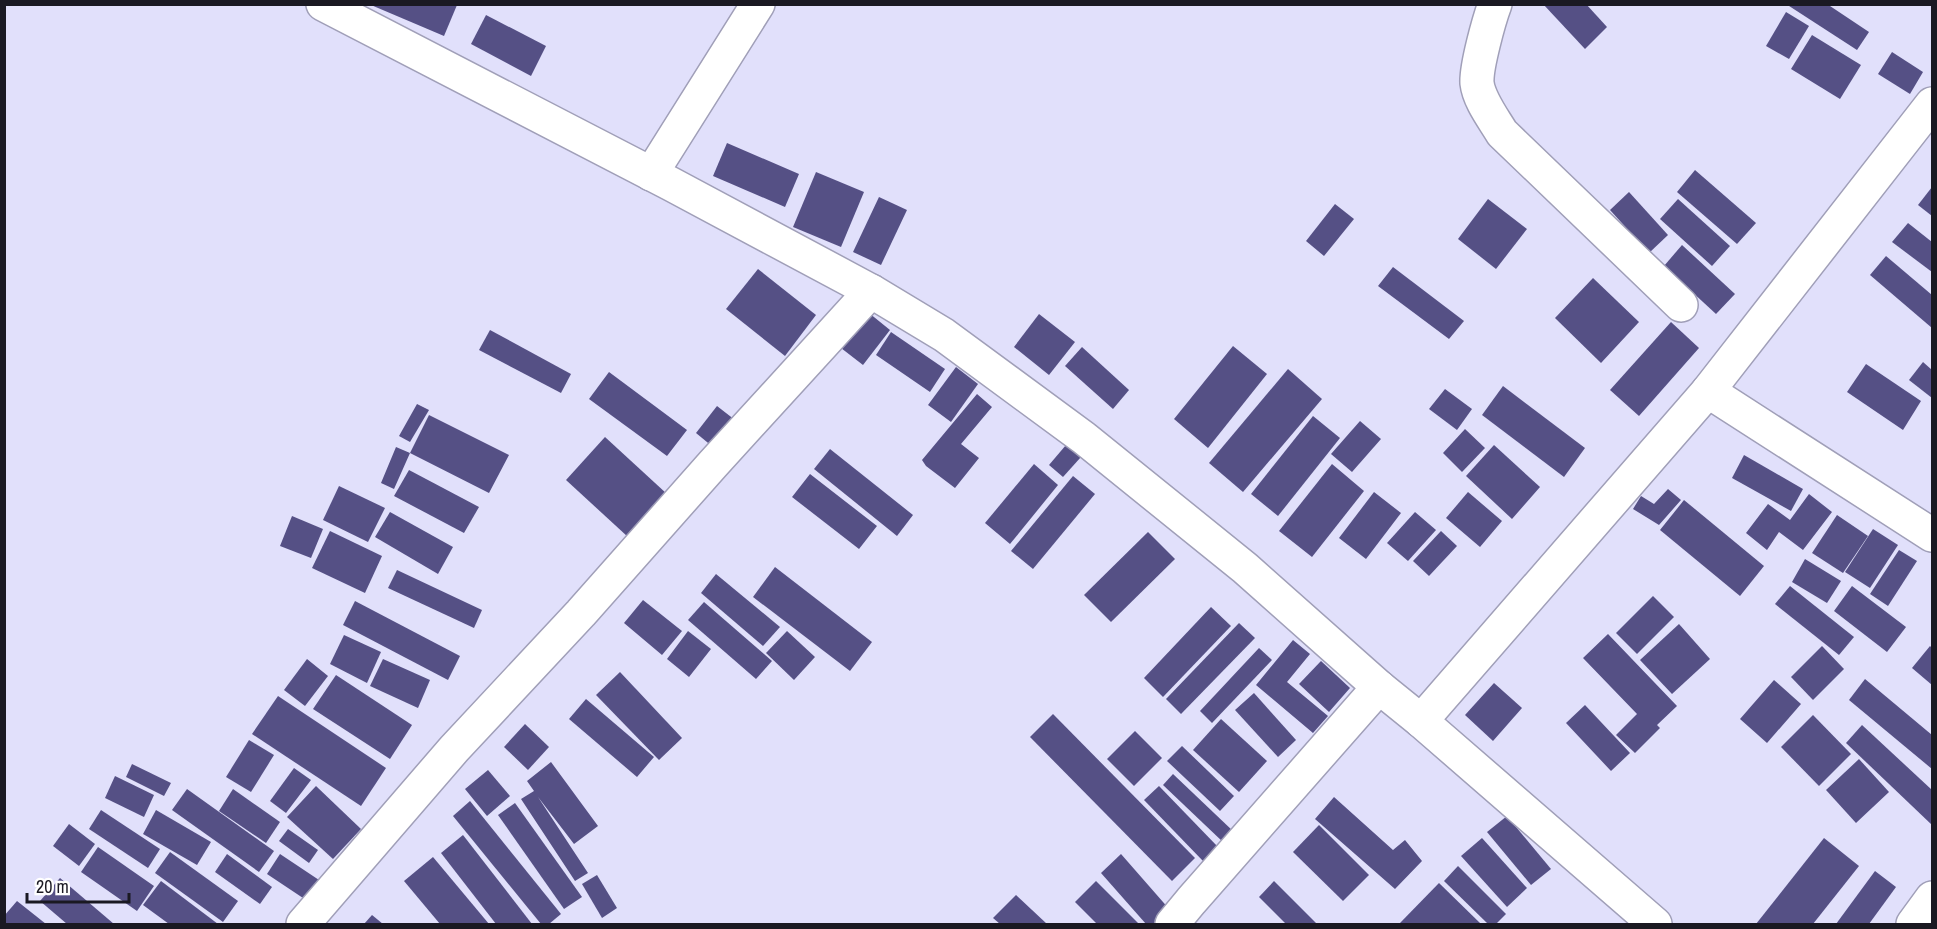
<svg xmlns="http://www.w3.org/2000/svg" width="1937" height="929" font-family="'Archivo Narrow',sans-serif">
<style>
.building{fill:#555085}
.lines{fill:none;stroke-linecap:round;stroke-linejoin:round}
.minor-casing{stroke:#a09fb8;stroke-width:36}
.minor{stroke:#fff;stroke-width:33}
</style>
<rect width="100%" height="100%" fill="#e1e0fb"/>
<g class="building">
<polygon points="1543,4 1586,4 1607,27 1585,49"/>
<polygon points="1786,4 1827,4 1869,32 1857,50"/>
<polygon points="371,5 457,5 444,36"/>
<polygon points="1786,12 1809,26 1789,59 1766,46"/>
<polygon points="486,15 546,46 531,76 471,44"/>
<polygon points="1812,35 1861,65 1840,99 1791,69"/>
<polygon points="1892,52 1923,72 1910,94 1878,74"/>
<polygon points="727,143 799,174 785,207 713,176"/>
<polygon points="1695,170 1756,223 1737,244 1677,192"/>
<polygon points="816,172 864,192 841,247 793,227"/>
<polygon points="1932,187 1932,216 1918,205"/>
<polygon points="1629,192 1668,235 1649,253 1610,210"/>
<polygon points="879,197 907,210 881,265 853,252"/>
<polygon points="1488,199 1527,229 1496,269 1458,239"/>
<polygon points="1678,199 1730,246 1712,266 1660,219"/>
<polygon points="1335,204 1354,219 1324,256 1306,241"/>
<polygon points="1908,223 1932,242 1932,272 1892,242"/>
<polygon points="1682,245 1735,294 1716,314 1664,266"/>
<polygon points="1886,256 1932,295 1932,328 1870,275"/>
<polygon points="1393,267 1464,321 1449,339 1378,286"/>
<polygon points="758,269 816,315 785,356 726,309"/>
<polygon points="1593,278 1639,322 1601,363 1555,318"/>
<polygon points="869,313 890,330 863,365 841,348"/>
<polygon points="1039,314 1075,342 1049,375 1014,347"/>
<polygon points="1671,322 1699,348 1639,416 1610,390"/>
<polygon points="490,330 571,374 561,393 479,350"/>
<polygon points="891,332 945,369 930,392 876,355"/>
<polygon points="1233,346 1267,374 1208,448 1174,419"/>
<polygon points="1082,347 1129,390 1113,409 1065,366"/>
<polygon points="1923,362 1932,370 1932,398 1909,380"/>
<polygon points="1866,364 1921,401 1903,430 1847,392"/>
<polygon points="956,367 978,384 951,422 928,405"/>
<polygon points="1288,369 1322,399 1243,492 1209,463"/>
<polygon points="609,372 687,430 667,456 589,399"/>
<polygon points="1503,386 1585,448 1564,477 1482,415"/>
<polygon points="1445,389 1472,409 1457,430 1429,409"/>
<polygon points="977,394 992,407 961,444 979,458 955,488 926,466 922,460"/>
<polygon points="417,404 429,410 410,442 399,436"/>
<polygon points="717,406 735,420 713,447 696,433"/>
<polygon points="429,415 509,455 489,493 410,453 394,489 381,483 396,447 410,453"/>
<polygon points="1313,416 1340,438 1278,516 1251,494"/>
<polygon points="1360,421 1381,439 1352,472 1331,454"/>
<polygon points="1465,429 1485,448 1462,472 1443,453"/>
<polygon points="605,437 667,494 628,537 566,480"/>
<polygon points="1066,445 1081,457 1063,477 1049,465"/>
<polygon points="1494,445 1540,487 1512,519 1466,476"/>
<polygon points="830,449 913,515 897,536 814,469"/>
<polygon points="1744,455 1803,489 1791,511 1732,478"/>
<polygon points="1034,464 1058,485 1010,544 985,523"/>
<polygon points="1332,464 1364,491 1312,557 1279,531"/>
<polygon points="409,470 479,507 464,533 394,496"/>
<polygon points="810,474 877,526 859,549 792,497"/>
<polygon points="1073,476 1095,494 1033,569 1011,551"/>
<polygon points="339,486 385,508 368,542 323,520"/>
<polygon points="1668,489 1681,500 1659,525 1633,509 1641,496 1654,504"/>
<polygon points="1374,492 1401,513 1366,559 1339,538"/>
<polygon points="1468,492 1502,521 1480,547 1446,518"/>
<polygon points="1809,494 1832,512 1803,550 1779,532 1767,550 1746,533 1768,504 1790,520"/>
<polygon points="1684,500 1764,566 1740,596 1660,530"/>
<polygon points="390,512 453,547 438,574 375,537"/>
<polygon points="1415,512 1436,530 1408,561 1387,543"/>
<polygon points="1837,515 1868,536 1843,573 1812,553"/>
<polygon points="292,516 323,529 311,558 280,546"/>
<polygon points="1873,529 1898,545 1870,588 1845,572"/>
<polygon points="330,531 382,556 365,593 312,568"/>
<polygon points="1441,531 1457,546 1429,576 1413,561"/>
<polygon points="1148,532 1175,559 1111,622 1084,595"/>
<polygon points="1899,550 1917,561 1888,606 1870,594"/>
<polygon points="1805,559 1841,581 1827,603 1792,582"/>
<polygon points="775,567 872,642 850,671 753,597"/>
<polygon points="397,570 482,610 474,628 388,588"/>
<polygon points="716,574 780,627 763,646 701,593"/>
<polygon points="1790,586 1854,637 1839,655 1775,604"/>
<polygon points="1852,586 1906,627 1887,652 1834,611"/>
<polygon points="1653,596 1674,617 1637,654 1616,633"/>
<polygon points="643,600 682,631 662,655 624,623"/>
<polygon points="355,601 460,656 448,680 343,625"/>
<polygon points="704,602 772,661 756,679 688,620"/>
<polygon points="1211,607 1231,626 1163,697 1144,678"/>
<polygon points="1239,623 1255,638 1181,714 1166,699"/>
<polygon points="1679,624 1710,659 1672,694 1640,660"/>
<polygon points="688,631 711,649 689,677 667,659"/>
<polygon points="787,631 815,657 794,680 766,653"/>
<polygon points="1608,634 1677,706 1657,725 1660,728 1635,753 1616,735 1637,714 1583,658"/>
<polygon points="344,635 381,652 367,683 330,664"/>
<polygon points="1293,640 1310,654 1287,682 1328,716 1313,733 1256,685"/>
<polygon points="1822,646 1844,669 1813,700 1791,677"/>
<polygon points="1930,646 1932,648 1932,685 1912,668"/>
<polygon points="1259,648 1272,660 1212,723 1200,711"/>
<polygon points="307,659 328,676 305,706 284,690"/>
<polygon points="383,659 430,680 418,708 370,686"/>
<polygon points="1321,661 1350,688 1329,712 1299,684"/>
<polygon points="620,672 682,738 659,760 596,695"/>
<polygon points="336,675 412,725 390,759 313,709"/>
<polygon points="1865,679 1932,735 1932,769 1849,700"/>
<polygon points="1774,680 1801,704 1767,743 1740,719"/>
<polygon points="1494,683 1522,708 1493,741 1465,715"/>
<polygon points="1254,693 1296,740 1278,757 1235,710"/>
<polygon points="278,696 386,768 361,806 252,734"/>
<polygon points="586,699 654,757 637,777 569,719"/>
<polygon points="1585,705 1630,753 1611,771 1566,723"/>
<polygon points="1053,714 1195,858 1172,881 1030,737"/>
<polygon points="1813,715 1851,754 1819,786 1781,747"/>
<polygon points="1221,719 1267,761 1239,792 1193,750"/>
<polygon points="525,724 549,747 528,770 504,747"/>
<polygon points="1862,725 1932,790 1932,825 1846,743"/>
<polygon points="1135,731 1162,758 1134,786 1107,759"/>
<polygon points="249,740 274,755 251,792 226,777"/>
<polygon points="1182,746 1234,796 1220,811 1167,761"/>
<polygon points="1859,759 1889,792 1856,823 1826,790"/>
<polygon points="551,762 598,826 574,844 538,797 588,873 575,881 521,799 534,791 527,781"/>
<polygon points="132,764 171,783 164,796 126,777"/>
<polygon points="294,768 311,780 286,813 270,801"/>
<polygon points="488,770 510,796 487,816 465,789"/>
<polygon points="1173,774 1234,832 1224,843 1163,785"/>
<polygon points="115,776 154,795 144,817 105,798"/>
<polygon points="316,786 361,829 333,859 287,817"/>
<polygon points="1159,786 1218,847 1203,861 1144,800"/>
<polygon points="187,789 274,851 259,872 172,810"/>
<polygon points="233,789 280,822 266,843 219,811"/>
<polygon points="1334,797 1393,850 1405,840 1422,861 1395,889 1315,819"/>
<polygon points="470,801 561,914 549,924 541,924 453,816"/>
<polygon points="515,803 582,897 564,909 498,815"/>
<polygon points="101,810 160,849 148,868 89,829"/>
<polygon points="156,810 211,842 197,865 143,834"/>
<polygon points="1507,816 1551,869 1531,885 1487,832"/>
<polygon points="69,824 95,844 79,866 53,846"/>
<polygon points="1319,825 1369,875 1343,901 1293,852"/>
<polygon points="288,829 318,850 309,863 279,841"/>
<polygon points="463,835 532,924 496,924 441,853"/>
<polygon points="1482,838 1527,888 1507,907 1461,856"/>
<polygon points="1824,838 1859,866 1813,924 1756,924"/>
<polygon points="98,847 154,886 137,911 81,872"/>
<polygon points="170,852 238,901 223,922 155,873"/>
<polygon points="227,854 272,887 260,904 215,872"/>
<polygon points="280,854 322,882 309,902 267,874"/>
<polygon points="1121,854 1170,910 1153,924 1146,924 1101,873"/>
<polygon points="433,857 489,924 440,924 404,881"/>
<polygon points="1458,866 1506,914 1496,924 1488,924 1444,881"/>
<polygon points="1875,871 1896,887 1869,924 1836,924"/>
<polygon points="597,875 617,908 602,918 582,884"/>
<polygon points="60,878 114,924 67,924 40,901"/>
<polygon points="161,881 218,924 169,924 143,905"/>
<polygon points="1096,881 1139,924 1097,924 1075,902"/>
<polygon points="1274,881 1317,924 1286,924 1259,897"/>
<polygon points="1439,883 1481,924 1400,923"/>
<polygon points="1016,895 1047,924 1000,924 993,918"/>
<polygon points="17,901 46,924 4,924 4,916"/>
<polygon points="372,915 383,924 364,924"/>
</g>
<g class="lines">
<defs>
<g id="minor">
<polyline points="323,4 671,184 871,291 944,335 1084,438 1245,568 1379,687 1421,721 1655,924"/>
<path d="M 1495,4 C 1489,20 1476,67 1477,83 C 1479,100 1493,118 1502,133 L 1681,305"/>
<polyline points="651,174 758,4"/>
<polyline points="1708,391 1932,535"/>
<polyline points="1421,721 1708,391 1932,104"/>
<polyline points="303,924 454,749 581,613 713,464 871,291"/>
<polyline points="1172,924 1191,901 1379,687"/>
<polyline points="1913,924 1932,898"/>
</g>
</defs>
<use href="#minor" class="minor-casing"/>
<use href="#minor" class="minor"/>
</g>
<rect width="1937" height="929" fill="none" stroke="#1a1922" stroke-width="12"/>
<path d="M27 893v9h102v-9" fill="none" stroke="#1a1922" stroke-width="3"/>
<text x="36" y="893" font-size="18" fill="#1a1922" stroke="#ffffff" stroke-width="4.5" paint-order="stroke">20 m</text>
</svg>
